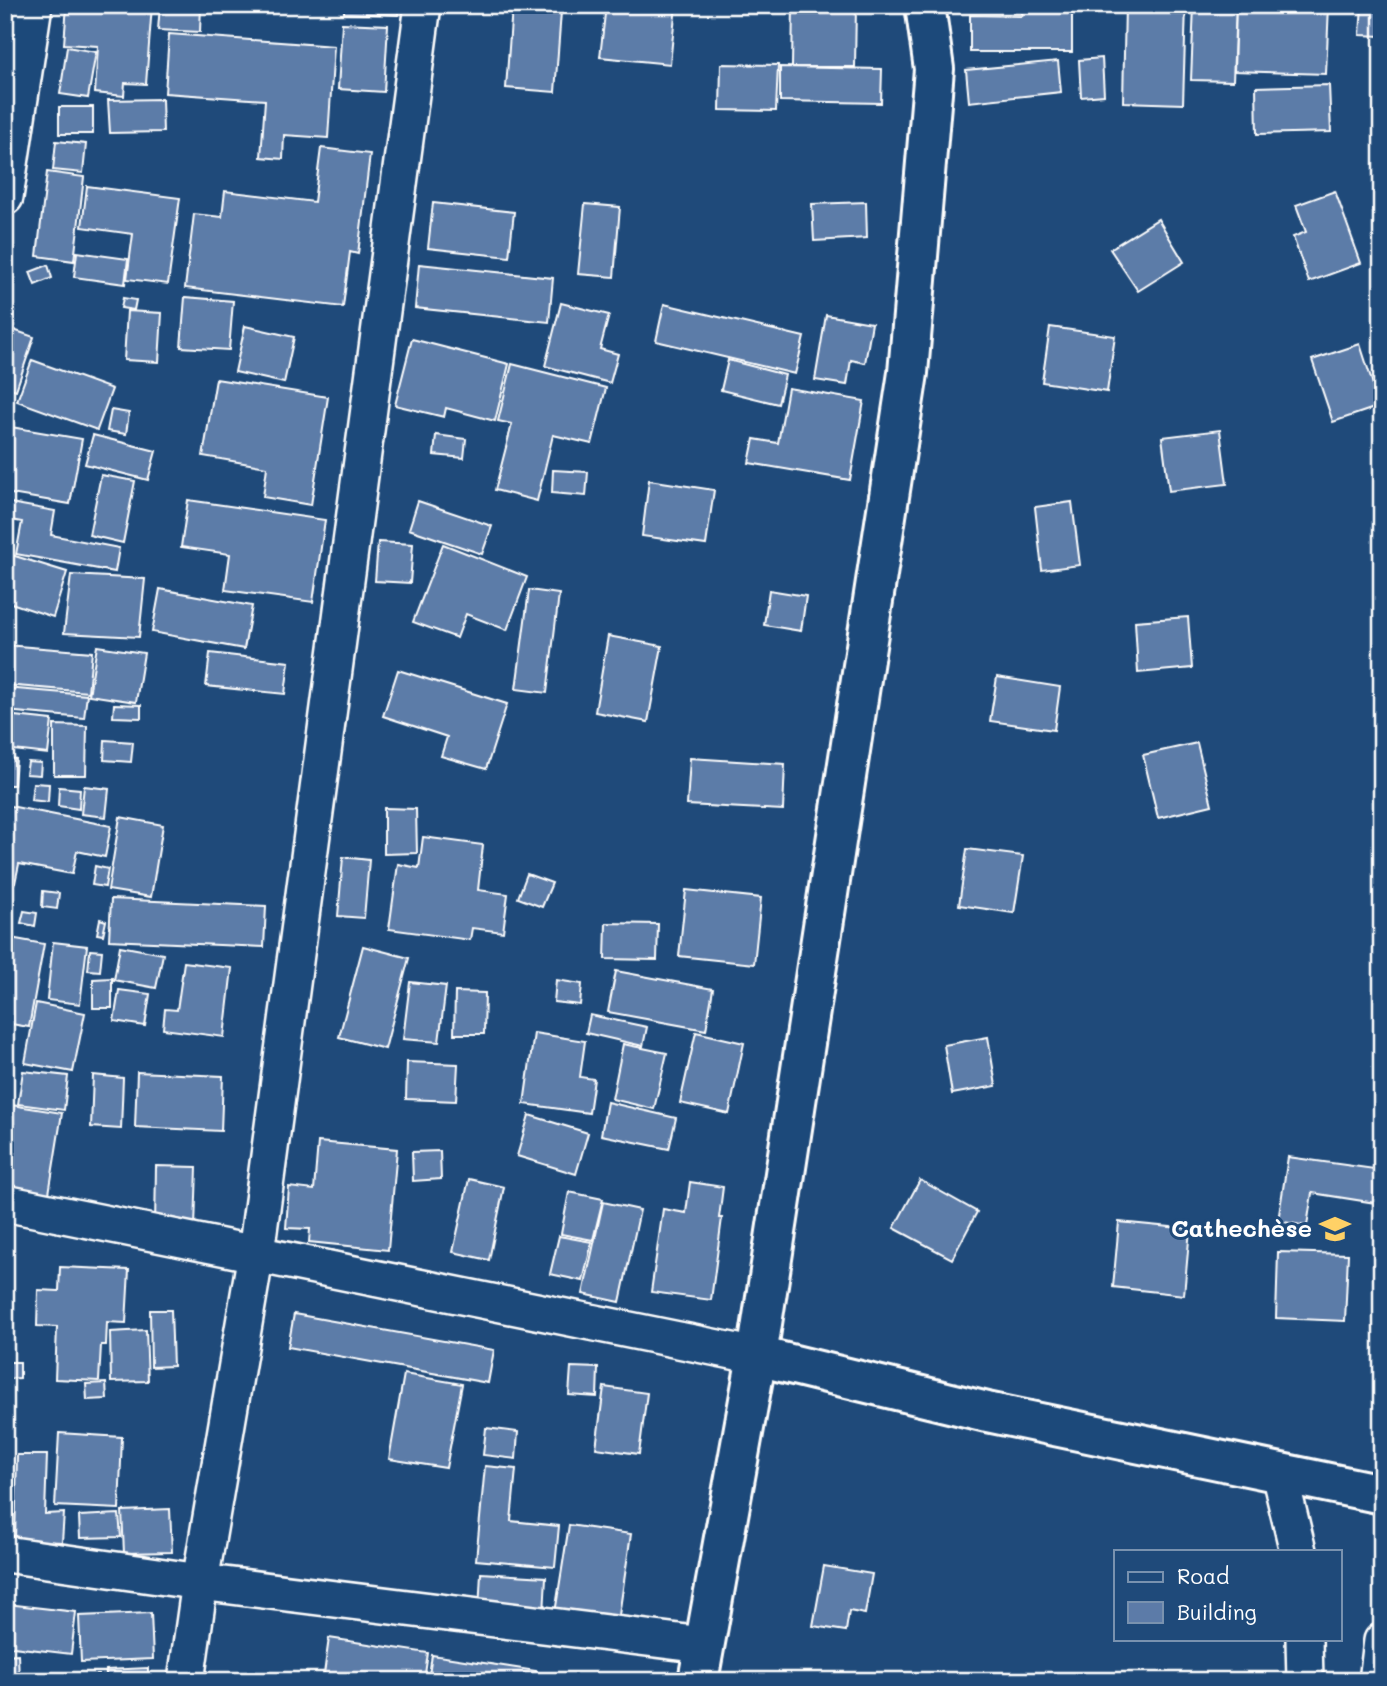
<svg xmlns="http://www.w3.org/2000/svg" width="1387" height="1686" font-family="Mali,sans-serif">
<style>
.building{fill:#5c7ba8;stroke:#fff;stroke-width:2}
.lines{fill:none;stroke-linecap:round;stroke-linejoin:round}
.minor-casing{stroke:#fff;stroke-width:40}
.tertiary-casing{stroke:#fff;stroke-width:44}
.minor{stroke:#1f4a7a;stroke-width:35}
.tertiary{stroke:#1f4a7a;stroke-width:38}
.labels{text-anchor:middle;stroke-width:6;stroke-linejoin:round;paint-order:stroke}
.poi-label{font-size:24px;font-weight:bold;fill:#fff;stroke:#1f4a7a;text-anchor:end}
</style>
<rect width="100%" height="100%" fill="#1f4a7a"/>
<filter id="ink" filterUnits="userSpaceOnUse"><feTurbulence type="fractalNoise" baseFrequency=".0143" numOctaves="2"/><feDisplacementMap in="SourceGraphic" scale="14" xChannelSelector="R" yChannelSelector="G"/><feConvolveMatrix kernelMatrix="1 2 1 2 8 2 1 2 1" color-interpolation-filters="sRGB"/></filter>
<g filter="url(#ink)">
<g class="building">
<polygon points="67,5 152,5 146,84 125,83 124,96 95,93 98,46 64,44"/>
<polygon points="160,5 201,5 200,32 158,30"/>
<polygon points="344,5 399,5 398,15 344,13"/>
<polygon points="606,5 676,5 670,64 600,57"/>
<polygon points="793,5 856,5 855,67 792,67"/>
<polygon points="1022,5 1072,5 1072,52 970,52 970,15 1022,16"/>
<polygon points="1125,5 1186,5 1183,104 1123,102"/>
<polygon points="1194,5 1236,5 1233,81 1191,80"/>
<polygon points="1276,5 1329,5 1326,74 1234,71 1236,8 1276,10"/>
<polygon points="1362,5 1382,5 1382,36 1360,35"/>
<polygon points="512,7 561,12 555,92 506,88"/>
<polygon points="342,23 388,25 384,92 338,89"/>
<polygon points="169,34 334,46 328,138 284,135 283,159 261,157 265,100 165,93"/>
<polygon points="67,47 96,52 88,98 60,94"/>
<polygon points="1102,58 1104,95 1081,97 1079,60"/>
<polygon points="1058,61 1061,92 969,102 966,70"/>
<polygon points="721,64 778,65 776,111 720,110"/>
<polygon points="780,67 882,69 881,103 780,101"/>
<polygon points="1329,85 1331,132 1257,134 1256,87"/>
<polygon points="162,99 163,132 110,133 108,100"/>
<rect x="59" y="107" width="34" height="27"/>
<polygon points="56,141 86,144 83,173 53,170"/>
<polygon points="321,148 370,154 358,254 350,252 343,307 185,288 194,214 222,217 225,191 314,202"/>
<polygon points="47,172 84,177 74,261 37,256"/>
<polygon points="87,186 180,198 168,284 127,279 133,234 82,227"/>
<polygon points="1335,191 1361,263 1309,282 1293,237 1306,232 1296,205"/>
<polygon points="866,202 867,238 814,241 812,204"/>
<polygon points="433,203 514,212 509,257 428,248"/>
<polygon points="585,204 620,207 614,277 578,274"/>
<polygon points="1158,219 1184,262 1138,291 1110,249"/>
<polygon points="77,252 128,259 125,284 74,277"/>
<polygon points="419,264 553,278 549,322 415,308"/>
<polygon points="48,265 52,278 35,285 30,272"/>
<polygon points="185,297 233,301 229,350 181,347"/>
<polygon points="123,298 136,300 134,310 121,308"/>
<polygon points="561,303 609,315 600,349 618,354 610,383 545,366"/>
<polygon points="664,304 804,337 795,374 656,341"/>
<polygon points="127,311 162,313 159,362 124,360"/>
<polygon points="826,315 872,323 865,363 851,360 847,385 815,380"/>
<polygon points="245,326 294,337 284,383 235,372"/>
<polygon points="5,327 34,337 16,390 5,387"/>
<polygon points="1050,327 1115,336 1107,392 1042,382"/>
<polygon points="412,339 509,364 495,421 446,408 444,417 395,405"/>
<polygon points="1360,344 1380,406 1333,422 1312,360"/>
<polygon points="32,360 112,389 97,430 17,401"/>
<polygon points="728,360 785,375 778,404 721,390"/>
<polygon points="512,364 606,388 592,444 553,435 537,501 495,490 512,424 498,421"/>
<polygon points="216,379 328,397 311,505 263,497 267,467 203,456"/>
<polygon points="788,388 864,401 850,480 749,463 754,439 778,443"/>
<polygon points="111,410 129,413 126,434 107,431"/>
<polygon points="5,426 82,439 70,504 5,493"/>
<polygon points="1220,430 1227,484 1169,491 1162,437"/>
<polygon points="93,435 156,451 148,480 85,464"/>
<polygon points="436,435 466,439 464,458 434,455"/>
<polygon points="553,470 588,472 586,496 552,493"/>
<polygon points="101,475 135,481 123,543 89,535"/>
<polygon points="649,480 714,490 706,545 642,536"/>
<polygon points="188,500 325,520 313,602 225,590 230,554 181,547"/>
<polygon points="418,501 492,526 482,554 409,529"/>
<polygon points="5,502 55,511 51,535 119,548 115,572 16,554 22,522 5,519"/>
<polygon points="1072,502 1080,565 1042,570 1035,507"/>
<polygon points="378,542 413,544 410,583 375,581"/>
<polygon points="443,544 527,577 507,630 466,614 457,638 413,622"/>
<polygon points="5,553 67,572 53,617 5,601"/>
<polygon points="71,575 145,579 139,637 64,633"/>
<polygon points="160,589 252,606 244,649 152,632"/>
<polygon points="529,590 559,594 547,693 516,689"/>
<polygon points="769,590 806,596 801,631 764,625"/>
<polygon points="1188,617 1192,668 1138,673 1135,621"/>
<polygon points="608,636 662,646 648,722 595,712"/>
<polygon points="5,645 92,652 88,692 5,685"/>
<polygon points="97,646 144,653 136,702 89,695"/>
<polygon points="210,653 289,662 285,694 206,686"/>
<polygon points="398,670 507,704 486,769 441,756 447,737 383,716"/>
<polygon points="997,677 1060,687 1054,730 990,721"/>
<polygon points="5,688 87,695 84,718 5,711"/>
<polygon points="114,704 141,705 141,718 113,717"/>
<polygon points="5,715 52,720 48,754 5,749"/>
<polygon points="54,725 87,726 86,775 54,775"/>
<polygon points="105,740 133,742 131,762 104,760"/>
<polygon points="1197,743 1212,805 1158,818 1143,755"/>
<polygon points="5,758 16,759 14,785 5,785"/>
<polygon points="690,758 785,764 783,810 687,805"/>
<polygon points="28,762 41,763 40,775 26,774"/>
<polygon points="33,783 49,784 48,802 31,800"/>
<polygon points="84,786 109,789 106,817 81,814"/>
<polygon points="59,787 80,789 79,809 58,806"/>
<polygon points="5,805 111,826 105,857 77,851 72,874 19,864 15,883 5,881"/>
<polygon points="384,808 416,809 417,853 384,854"/>
<polygon points="120,817 163,825 151,897 108,890"/>
<polygon points="423,837 483,845 478,890 508,894 503,932 472,928 470,940 389,929 398,864 419,868"/>
<polygon points="967,849 1023,856 1014,913 959,905"/>
<polygon points="343,857 369,860 364,918 338,916"/>
<polygon points="95,866 108,869 105,887 92,885"/>
<polygon points="527,874 552,883 542,907 518,898"/>
<polygon points="686,890 761,898 754,964 679,956"/>
<polygon points="43,891 59,893 57,909 42,907"/>
<polygon points="111,899 266,906 264,947 109,940"/>
<polygon points="24,911 37,913 35,926 21,923"/>
<polygon points="100,919 106,921 103,935 97,934"/>
<polygon points="606,923 658,924 657,960 605,959"/>
<polygon points="5,937 44,944 29,1027 5,1023"/>
<polygon points="53,942 87,946 80,1004 47,1000"/>
<polygon points="120,946 163,954 156,988 114,980"/>
<polygon points="363,946 409,958 385,1049 339,1037"/>
<polygon points="90,950 102,951 100,971 88,970"/>
<polygon points="184,962 232,968 224,1037 163,1029 165,1009 177,1010"/>
<polygon points="616,971 713,989 706,1030 608,1012"/>
<polygon points="112,978 112,1008 93,1008 93,979"/>
<polygon points="556,980 582,984 580,1005 554,1002"/>
<polygon points="410,982 446,986 439,1042 403,1039"/>
<polygon points="119,990 150,994 145,1026 114,1021"/>
<polygon points="455,992 485,993 484,1034 454,1034"/>
<polygon points="36,1003 85,1013 73,1072 25,1063"/>
<polygon points="590,1015 647,1027 643,1046 586,1033"/>
<polygon points="696,1032 744,1043 729,1114 680,1103"/>
<polygon points="534,1033 585,1041 580,1077 594,1079 589,1113 524,1104"/>
<polygon points="988,1037 996,1086 952,1094 944,1045"/>
<polygon points="623,1044 667,1053 654,1109 612,1099"/>
<polygon points="407,1062 458,1064 456,1101 406,1099"/>
<polygon points="23,1071 68,1076 64,1110 18,1104"/>
<polygon points="137,1072 223,1076 221,1131 135,1127"/>
<polygon points="93,1075 123,1078 121,1129 91,1127"/>
<polygon points="607,1102 676,1118 669,1149 601,1135"/>
<polygon points="5,1104 62,1113 47,1206 5,1200"/>
<polygon points="529,1115 588,1133 576,1174 517,1156"/>
<polygon points="318,1142 397,1149 388,1250 309,1242 310,1229 286,1228 289,1187 314,1190"/>
<polygon points="440,1151 441,1179 413,1181 412,1152"/>
<polygon points="1288,1157 1382,1170 1382,1204 1312,1193 1307,1226 1278,1221"/>
<polygon points="156,1166 197,1167 195,1228 155,1227"/>
<polygon points="469,1179 504,1187 489,1260 453,1252"/>
<polygon points="920,1180 977,1212 952,1259 894,1228"/>
<polygon points="690,1182 723,1187 719,1218 722,1218 711,1300 651,1292 663,1209 686,1213"/>
<polygon points="569,1192 603,1199 593,1240 561,1234"/>
<polygon points="603,1202 640,1210 620,1302 583,1294"/>
<polygon points="1119,1222 1190,1229 1184,1295 1113,1287"/>
<polygon points="559,1236 592,1242 583,1281 550,1274"/>
<polygon points="1278,1252 1348,1254 1345,1321 1276,1318"/>
<polygon points="60,1267 129,1270 126,1323 107,1322 106,1345 101,1345 99,1381 55,1379 57,1327 37,1326 38,1290 59,1291"/>
<polygon points="150,1310 171,1310 173,1366 151,1367"/>
<polygon points="294,1314 494,1350 488,1383 288,1347"/>
<polygon points="146,1330 148,1381 111,1382 110,1332"/>
<polygon points="5,1362 20,1362 20,1378 5,1379"/>
<polygon points="571,1367 598,1368 597,1397 569,1395"/>
<polygon points="404,1374 462,1384 446,1468 389,1459"/>
<polygon points="106,1383 107,1399 87,1400 86,1384"/>
<polygon points="604,1387 647,1393 639,1454 596,1448"/>
<polygon points="486,1428 518,1432 516,1459 483,1455"/>
<polygon points="59,1433 122,1437 119,1509 55,1506"/>
<polygon points="17,1455 47,1455 45,1514 64,1513 62,1542 15,1540"/>
<polygon points="485,1466 516,1469 511,1521 559,1526 555,1567 476,1560"/>
<polygon points="170,1509 172,1552 124,1553 122,1511"/>
<polygon points="119,1514 121,1537 80,1538 79,1516"/>
<polygon points="569,1525 631,1534 618,1622 555,1613"/>
<polygon points="824,1566 872,1574 865,1614 849,1611 846,1631 813,1626"/>
<polygon points="481,1573 546,1577 544,1614 479,1610"/>
<polygon points="7,1604 76,1612 71,1654 5,1646"/>
<polygon points="151,1613 153,1659 81,1662 79,1616"/>
<polygon points="329,1638 428,1653 424,1681 323,1681"/>
<polygon points="18,1654 19,1680 5,1680 5,1655"/>
<polygon points="432,1655 536,1671 535,1681 428,1681"/>
<polygon points="148,1668 148,1681 106,1681 106,1670"/>
<polygon points="99,1675 99,1681 64,1681 64,1676"/>
</g>
<g class="lines">
<defs>
<g id="minor">
<polyline points="5,197 34,5"/>
<polyline points="5,1203 757,1356"/>
<polyline points="1279,1473 1298,1551"/>
<polyline points="5,1554 200,1582 703,1645"/>
<polyline points="1304,1639 1305,1681"/>
<polyline points="186,1681 200,1582 256,1253 423,5"/>
<polyline points="1377,1681 1382,1641"/>
</g>
<g id="tertiary">
<polyline points="757,1356 987,1412 1382,1494"/>
<polyline points="698,1681 757,1356 908,373 934,69 925,5"/>
</g>
</defs>
<use href="#minor" class="minor-casing"/>
<use href="#tertiary" class="tertiary-casing"/>
<use href="#minor" class="minor"/>
<use href="#tertiary" class="tertiary"/>
</g>
</g>
<defs>
<symbol id="university-bare" viewBox="-9 -9 18 18"><path d="M0-5L7-2L0 1L-7-2ZM-4 1L0 2.5L4 1V4Q0 6-4 4Z" fill="#ffd166" stroke="#1f4a7a" stroke-width="2.5" paint-order="stroke"/></symbol>
</defs>
<g fill-rule="evenodd">
<use href="#university-bare" x="1313" y="1207" width="44" height="44"/>
</g>
<g class="labels">
<g class="poi-label">
<text x="1312" y="1237">Cathechèse</text>
</g>
</g>
<rect width="1387" height="1686" fill="none" stroke="#1f4a7a" stroke-width="28"/>
<rect x="14" y="14" width="1359" height="1658" fill="none" stroke="#fff" stroke-width="2.5" filter="url(#ink)"/>
<rect x="1114" y="1550" width="228" height="91" fill="#1f4a7a" stroke="#7992af" stroke-width="2"/>
<rect x="1128" y="1572" width="35" height="10" fill="#1f4a7a" stroke="#7992af" stroke-width="2"/>
<text x="1177" y="1584" font-size="21" fill="#ffffff">Road</text>
<rect x="1128" y="1602" width="35" height="21" fill="#5c7ba8" stroke="#7992af" stroke-width="2"/>
<text x="1177" y="1620" font-size="21" fill="#ffffff">Building</text>
</svg>
